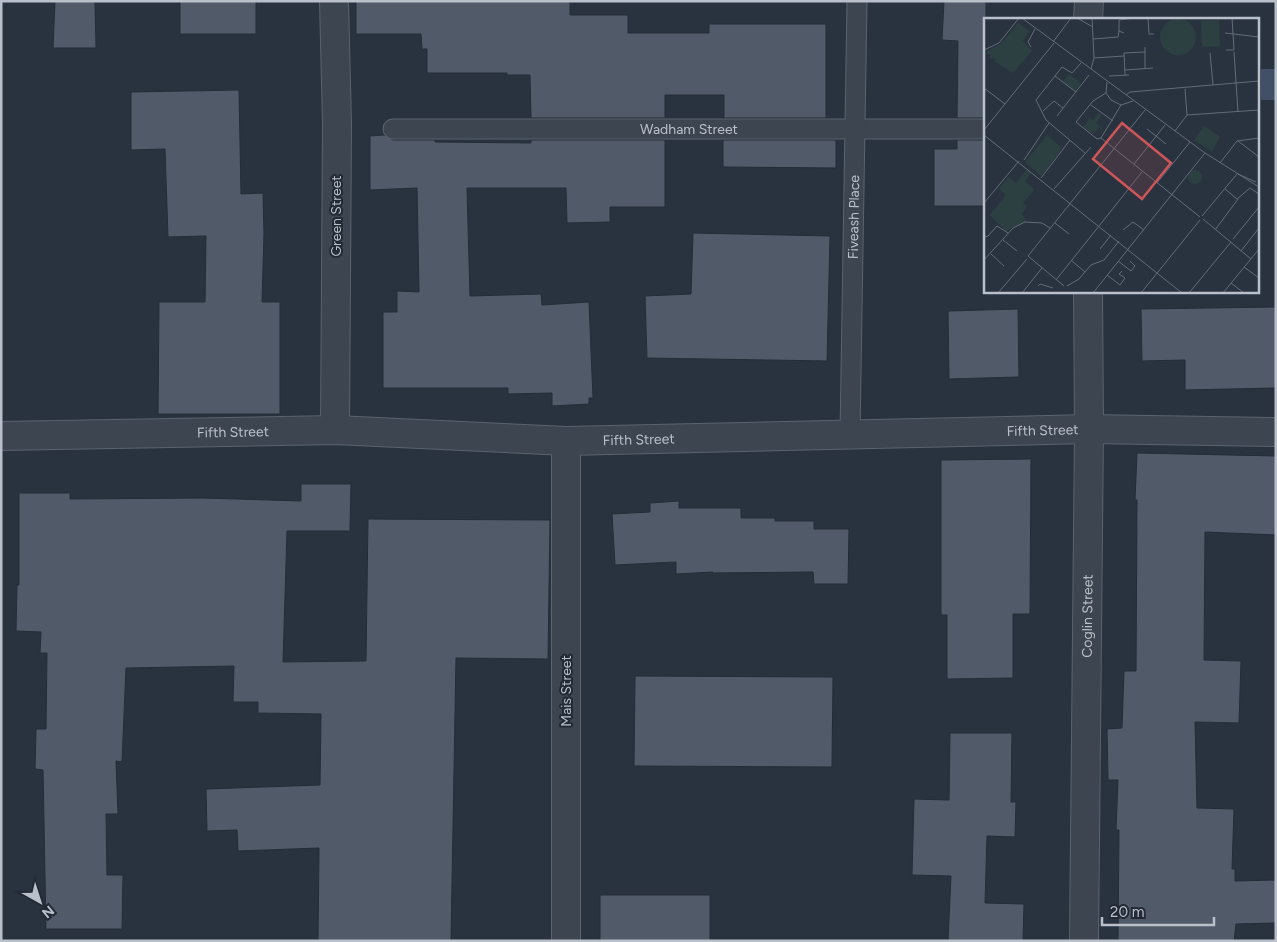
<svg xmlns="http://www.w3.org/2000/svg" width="1277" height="942" font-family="Figtree,sans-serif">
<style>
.water{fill:#415067}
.building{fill:#505a68;stroke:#242c37}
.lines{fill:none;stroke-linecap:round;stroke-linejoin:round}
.lane-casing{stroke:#5b636d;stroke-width:21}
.street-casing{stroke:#5b636d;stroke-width:30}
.lane{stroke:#3d4550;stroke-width:19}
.street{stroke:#3d4550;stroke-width:28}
.labels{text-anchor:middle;stroke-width:4;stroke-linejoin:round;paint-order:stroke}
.street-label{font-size:14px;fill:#bac0ca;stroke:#222a35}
.inset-road{fill:none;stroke:#636b77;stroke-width:1}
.view{fill:#ce5659;fill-opacity:0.15;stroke:#ce5659;stroke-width:2.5}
.inset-edge{fill:none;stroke:#bac0ca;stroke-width:2.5}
</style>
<rect width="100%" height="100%" fill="#293340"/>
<rect class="water" x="1261" y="69" width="15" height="31"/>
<g class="building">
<polygon points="55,1 95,1 96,48 53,48"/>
<rect x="180" y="1" width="76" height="33"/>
<polygon points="356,1 570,1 570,15 628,15 628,33 709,33 709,24 826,24 826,118 724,118 724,95 665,95 665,118 531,118 530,75 507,75 507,73 427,73 427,49 422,49 421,34 356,34"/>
<polygon points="944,1 986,1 986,118 957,118 958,41 942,40"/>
<polygon points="239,90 241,194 263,193 264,234 262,302 280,302 280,414 158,414 159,302 205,302 206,236 168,237 165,149 131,150 131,92"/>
<polygon points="384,135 393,140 435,140 435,142 531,143 531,140 665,140 665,207 610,207 610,222 567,223 566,188 467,188 470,296 541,294 542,305 589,302 593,398 589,398 589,404 552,406 552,393 508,394 508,388 383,388 383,312 397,312 397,291 419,292 417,188 370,190 370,136"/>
<polygon points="723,140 836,140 836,168 723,167"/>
<polygon points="957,140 986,140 986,206 934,206 934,149 957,149"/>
<polygon points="693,233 830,236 827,361 647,358 645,296 691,294"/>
<polygon points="1276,307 1276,388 1185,390 1185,360 1142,361 1141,309"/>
<polygon points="1018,309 1019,377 949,379 948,311"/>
<polygon points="1137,453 1276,456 1276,535 1205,532 1204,660 1241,661 1239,723 1195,722 1197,808 1234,809 1232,869 1235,869 1235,881 1276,880 1276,923 1236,924 1234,941 1118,941 1119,830 1116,830 1118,780 1108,780 1107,729 1122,728 1124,671 1136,671 1137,500 1135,500"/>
<polygon points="1031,459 1030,614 1013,614 1013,678 947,679 947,615 941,615 941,460"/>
<polygon points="301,484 351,484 350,531 287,531 283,662 366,661 368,519 550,520 548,659 456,658 451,941 318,941 319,848 238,851 237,830 207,831 206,789 320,785 321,714 258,713 258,702 233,702 234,666 126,668 122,762 116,761 118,814 106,814 107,875 123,875 122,929 46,929 43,770 35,769 36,729 46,729 47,653 40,653 41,632 16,631 17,585 19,585 19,493 70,493 70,499 203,498 301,501"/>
<polygon points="679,501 679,508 741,508 741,518 775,518 775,521 814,521 814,529 849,529 848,584 814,584 813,572 713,573 713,572 676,574 676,562 615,565 612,514 650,512 650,503"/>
<polygon points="635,676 833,677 832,767 634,766"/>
<polygon points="950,733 1012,733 1011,802 1016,802 1015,837 987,836 985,903 1024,904 1023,941 948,941 951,876 912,875 914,799 949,800"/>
<rect x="600" y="895" width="110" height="46"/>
</g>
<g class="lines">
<defs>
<g id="lane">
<path id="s1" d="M 393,129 L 986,129"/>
<path id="s2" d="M 850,435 L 857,1"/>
</g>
<g id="street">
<polyline points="334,1 337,124 335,430"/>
<polyline points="1088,19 1089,1"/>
<path id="s3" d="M 1,436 L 335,430 L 566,441 L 1089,429 L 1276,432"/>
<polyline points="566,441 566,941"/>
<path id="s4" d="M 1084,941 L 1089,429 L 1088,291"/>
</g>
</defs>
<use href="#lane" class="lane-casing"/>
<use href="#street" class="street-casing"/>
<use href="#lane" class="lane"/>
<use href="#street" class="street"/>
</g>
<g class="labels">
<g class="street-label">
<text dy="5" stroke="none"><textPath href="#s1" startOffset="296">Wadham Street</textPath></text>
<text transform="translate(336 216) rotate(-90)" y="5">Green Street</text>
<text dy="5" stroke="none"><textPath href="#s2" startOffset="218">Fiveash Place</textPath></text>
<text dy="5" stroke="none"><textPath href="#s3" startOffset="1042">Fifth Street</textPath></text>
<text dy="5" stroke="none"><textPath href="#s3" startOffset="232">Fifth Street</textPath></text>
<text dy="5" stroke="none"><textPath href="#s3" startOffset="638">Fifth Street</textPath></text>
<text dy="5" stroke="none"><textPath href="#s4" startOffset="325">Coglin Street</textPath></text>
<text transform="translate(566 691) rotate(-90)" y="5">Mais Street</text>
</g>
</g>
<g transform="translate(984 18)">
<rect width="275" height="275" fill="#293340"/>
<path d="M176 19a18 18 0 1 1 36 0a18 18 0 1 1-36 0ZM 235,2 L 236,28 L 218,29 L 217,3 ZM 34,5 L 45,13 L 39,23 L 48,33 L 29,55 L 10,43 L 12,41 L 5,40 L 7,38 L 2,34 L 18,25 ZM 85,56 L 97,65 L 91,73 L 79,64 ZM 115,95 L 118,97 L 112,105 L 122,113 L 115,109 L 109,116 L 99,109 L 105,101 L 100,97 L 109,102 ZM 220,108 L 236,119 L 228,134 L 210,122 ZM 63,117 L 78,130 L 57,158 L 41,144 ZM 43,151 L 47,155 L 41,163 L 50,172 L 39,185 L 43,188 L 38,196 L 42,203 L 22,213 L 6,197 L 22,177 L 15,171 L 25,159 L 32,165 ZM204 159a7 7 0 1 1 14 0a7 7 0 1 1-14 0Z" fill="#2c4042"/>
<path class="inset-road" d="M 38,0 L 221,135 L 275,169M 93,0 L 109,9M 164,0 L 165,16 L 170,16M 140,15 L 135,13 L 135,2 L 150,0M 241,15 L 275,19M 109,21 L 134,19 L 135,13M 69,24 L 87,0M 47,29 L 44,24 L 51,11M 161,29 L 161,50M 0,32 L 15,25 L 35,0M 242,32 L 250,32 L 248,0M 250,34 L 254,94M 226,35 L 229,67M 110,40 L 140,38M 97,45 L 88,55 L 78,49 L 52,82 L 62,102 L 101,135M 107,51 L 110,40 L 108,0M 141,52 L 169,50M 141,57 L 140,35 L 161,34M 71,58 L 92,74M 125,58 L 145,57M 123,64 L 122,75 L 127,82 L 137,87 L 149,83M 0,70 L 21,86M 142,77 L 146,74 L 275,63M 107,87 L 129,103M 59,93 L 70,83 L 79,90M 203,97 L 275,92M 73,98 L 105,57M 163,111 L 182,126M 0,112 L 70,25M 191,113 L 203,97 L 201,71M 0,117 L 198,275M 117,120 L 216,199M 117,120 L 113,121 L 92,104 L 109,83 L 122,75M 117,120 L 137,87M 254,123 L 275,139M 40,142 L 65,105M 236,145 L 253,123 L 275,120M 150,146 L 181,107M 254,156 L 272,164M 57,160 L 86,122M 173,165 L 206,124M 70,171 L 107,129M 241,171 L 253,181 L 266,170 L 275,176M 0,185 L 35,143M 218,198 L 253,156M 219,201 L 267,241M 71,205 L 85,216M 139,212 L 149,204 L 160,212M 231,212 L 254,181M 0,219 L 4,218 L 13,208 L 24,215M 249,221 L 275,189M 19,222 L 33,233M 116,231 L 127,217M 257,233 L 275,210M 7,236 L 20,248M 0,242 L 29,210 L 41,204 L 58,205 L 66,210M 88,243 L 101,254M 134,243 L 147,253 L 151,248 L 146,243M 260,249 L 275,260M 123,257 L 136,267 L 141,260 L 135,256 L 138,253M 72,262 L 158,154M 247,265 L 260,275M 54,268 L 56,266 L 69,270M 80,268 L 44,238 L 161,92M 83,268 L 95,261 L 107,247 L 120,242 L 135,223M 14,275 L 43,241M 38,275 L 58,250M 109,275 L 221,135M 157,275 L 216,202M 205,275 L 247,224M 239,275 L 275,231"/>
<path class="view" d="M 138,105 L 187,145 L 158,181 L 109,141 Z"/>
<rect width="275" height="275" class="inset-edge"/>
</g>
<rect width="1277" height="942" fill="none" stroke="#bac0ca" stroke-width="5"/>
<g transform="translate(40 902) rotate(141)" stroke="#222a35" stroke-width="4" paint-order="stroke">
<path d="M0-4L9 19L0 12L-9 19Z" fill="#bac0ca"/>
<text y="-8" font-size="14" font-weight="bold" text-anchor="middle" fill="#bac0ca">N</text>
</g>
<path d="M1102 917v8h112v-8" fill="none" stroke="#bac0ca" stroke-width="2.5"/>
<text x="1110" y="917" font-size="15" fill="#bac0ca" stroke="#222a35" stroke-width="4" paint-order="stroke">20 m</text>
</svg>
